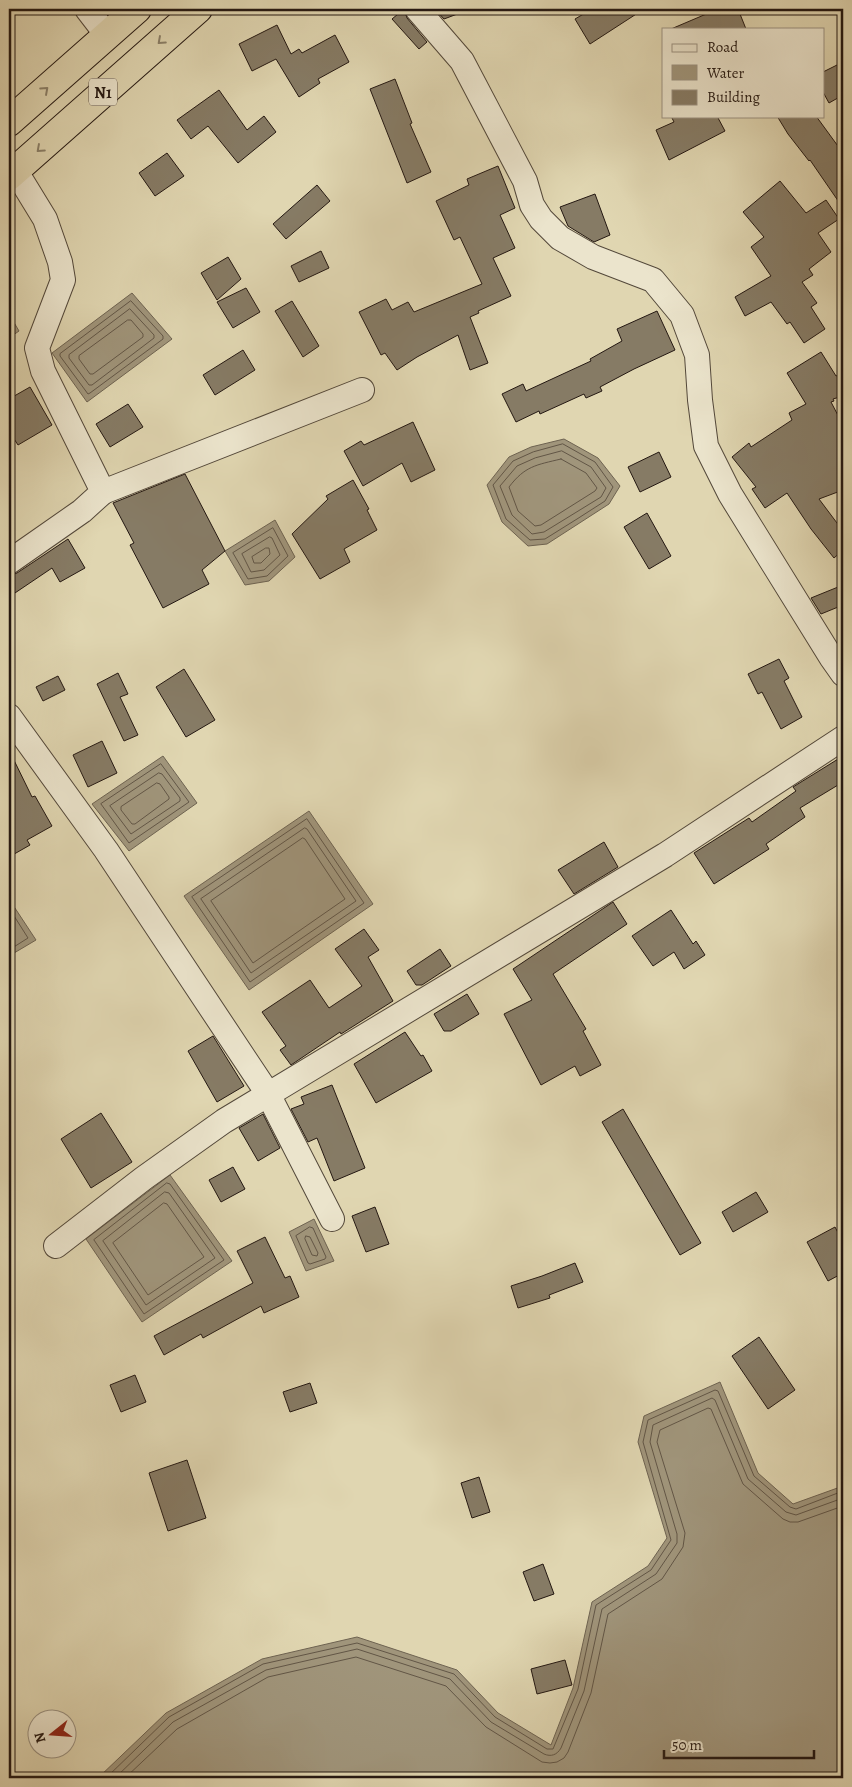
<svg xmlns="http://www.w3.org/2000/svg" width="852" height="1787" font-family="Alegreya,serif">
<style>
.water{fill:#a0957b;stroke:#6e6351}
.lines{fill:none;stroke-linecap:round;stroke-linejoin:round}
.shore{stroke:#625646;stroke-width:1}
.building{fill:#867b65;stroke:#241812}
.street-casing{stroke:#53483a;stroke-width:26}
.highway-casing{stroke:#241812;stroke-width:30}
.street{stroke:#ebe4cc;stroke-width:24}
.highway{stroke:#e0d6b1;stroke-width:28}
.oneway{stroke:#8b8069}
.labels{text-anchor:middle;stroke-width:4.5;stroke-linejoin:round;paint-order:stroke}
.shield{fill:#ebe4cc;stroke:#60554a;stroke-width:1}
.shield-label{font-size:16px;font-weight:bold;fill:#241812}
</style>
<rect width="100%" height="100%" fill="#e0d6b1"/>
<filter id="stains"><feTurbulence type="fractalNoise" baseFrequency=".004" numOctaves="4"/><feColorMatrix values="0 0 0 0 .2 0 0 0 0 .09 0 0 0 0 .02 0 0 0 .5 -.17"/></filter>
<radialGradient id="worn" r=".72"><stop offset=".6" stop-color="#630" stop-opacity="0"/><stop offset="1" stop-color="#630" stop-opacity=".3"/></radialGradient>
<g class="water">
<polygon points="132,293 172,339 87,402 52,353"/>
<polygon points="9,314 19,331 9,338"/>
<polygon points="564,439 598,458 620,486 609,504 547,544 528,546 502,522 487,485 509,457 531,447"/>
<polygon points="275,520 295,557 269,581 245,585 225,551"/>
<polygon points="163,756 197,803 129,851 92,804"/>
<polygon points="309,811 373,904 249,990 184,896"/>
<polygon points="9,899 36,940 9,956"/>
<polygon points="170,1175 232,1261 142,1322 86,1239"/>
<polygon points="314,1219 334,1261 306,1271 289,1232"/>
<polygon points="720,1382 758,1473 793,1504 843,1486 843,1778 98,1778 166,1713 262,1659 357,1637 457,1670 498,1713 551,1745 573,1688 592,1602 648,1566 667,1538 638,1442 644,1416"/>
</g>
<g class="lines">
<g class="shore">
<polygon points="131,301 163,336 163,339 90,393 88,394 60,356 60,354"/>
<polygon points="130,309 154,335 154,338 92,385 89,385 69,358 69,355"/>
<polygon points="128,320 131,320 143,334 143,337 93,374 90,374 79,359 79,356"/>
<polygon points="563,444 595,462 613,487 605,501 577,519 545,539 530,540 506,519 493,485 513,461 533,452"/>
<polygon points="562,451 591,467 606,488 601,497 544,532 532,534 512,515 500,486 517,466 535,458"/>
<path d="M 561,459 L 586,473 L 597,488 L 595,491 L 541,525 L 535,526 L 518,511 L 509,487 C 525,466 536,465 561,459 Z"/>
<polygon points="273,528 288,556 267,576 248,579 233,553"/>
<polygon points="270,537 272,538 280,555 264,570 251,572 242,554"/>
<polygon points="266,548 269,548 270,554 261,563 254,563 252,557"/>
<polygon points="161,764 189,802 129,843 101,804"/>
<polygon points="159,773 162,774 180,798 180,801 131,834 110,806"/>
<polygon points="157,783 160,784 169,797 169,799 135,824 132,824 121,810 121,807"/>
<polygon points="307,819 364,903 250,982 192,897"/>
<polygon points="305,828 307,829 356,901 251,973 201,899"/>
<polygon points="303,838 305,839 345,899 253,963 211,901"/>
<polyline points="9,908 28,938 9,950"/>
<polygon points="167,1183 170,1184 224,1260 144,1314 94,1240"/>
<polygon points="165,1192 169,1193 215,1258 146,1305 103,1241"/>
<polygon points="164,1203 167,1204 204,1257 148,1295 113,1243"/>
<polygon points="310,1227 313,1228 326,1257 325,1259 310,1264 308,1263 296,1236"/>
<polygon points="306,1236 310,1237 318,1253 317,1256 312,1255 305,1239"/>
<polyline points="106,1778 169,1717 263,1664 357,1643 454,1674 495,1717 547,1749 553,1749 578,1689 596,1605 651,1570 671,1540 643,1442 648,1420 715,1390 718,1391 754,1476 790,1507 796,1509 843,1491"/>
<path d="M 115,1778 L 173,1722 L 266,1670 L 357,1649 L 450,1679 L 491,1722 L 544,1754 C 551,1757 557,1755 561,1748 L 584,1691 L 602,1609 L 656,1574 L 677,1543 L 677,1534 L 650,1442 L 653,1425 L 712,1398 L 715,1400 L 748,1479 L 786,1512 L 796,1515 L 843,1498"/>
<polyline points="125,1778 177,1729 268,1677 356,1657 446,1686 486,1727 542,1762 550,1763 557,1762 564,1758 568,1752 591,1693 608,1614 662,1579 683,1547 685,1533 657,1442 660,1430 708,1408 711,1409 743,1484 783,1519 790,1522 798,1522 843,1506"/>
</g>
</g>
<g class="building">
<polygon points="404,9 407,18 427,42 419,49 392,19"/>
<polygon points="435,9 468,9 468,10 444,19"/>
<polygon points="592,9 644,9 590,44 575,19"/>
<polygon points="718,9 738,9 746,29 671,29"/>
<polygon points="277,25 291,54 299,49 302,53 335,35 349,62 318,79 320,83 299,97 276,59 252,71 239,44"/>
<polygon points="843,62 843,95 829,103 823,92 823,72"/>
<polygon points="395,79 412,123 410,124 431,172 407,183 370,89"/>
<polygon points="219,90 247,130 264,116 276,132 238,163 208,126 191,139 177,120"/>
<polygon points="671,116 717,116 725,131 669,160 656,130 674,122"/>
<polygon points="777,116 816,116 843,153 843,208 810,160 809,161 788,134"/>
<polygon points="167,153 184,176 155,196 139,173"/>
<polygon points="498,166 515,208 500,215 515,248 493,258 511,296 478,311 479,313 470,317 488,363 470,370 458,335 417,357 397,370 385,353 381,355 359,312 386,299 392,310 408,302 414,312 482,284 460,237 454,240 436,201 469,185 467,179"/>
<polygon points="780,181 806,213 826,200 839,219 818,233 831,252 809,269 813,275 802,282 817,303 811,307 825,329 804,343 790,322 787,324 771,302 745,316 735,297 771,276 751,247 764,237 743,212"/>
<polygon points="317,185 330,201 286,239 273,224"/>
<polygon points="595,194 610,235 594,242 568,226 560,207"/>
<polygon points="321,251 329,268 299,282 291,266"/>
<polygon points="228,257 241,279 217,300 201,273"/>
<polygon points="246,288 260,312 233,328 217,302"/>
<polygon points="292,301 319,346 303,357 275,311"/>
<polygon points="657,311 675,350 634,369 600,387 602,391 586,398 584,394 540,414 539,411 516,422 502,394 523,384 526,391 591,361 590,359 622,341 617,329"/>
<polygon points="243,350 255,370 215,395 203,375"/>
<polygon points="821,352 836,376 843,373 843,396 833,399 834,401 831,402 843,425 843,490 819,499 843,531 843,550 834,558 811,529 787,493 765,508 752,489 756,487 732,457 749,443 751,447 792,420 789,413 806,404 787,373"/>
<polygon points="30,387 52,425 18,445 9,431 9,399"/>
<polygon points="128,404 143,427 110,447 96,424"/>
<polygon points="413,422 435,470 411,482 402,463 363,486 344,451 361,441 364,445"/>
<polygon points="659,452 671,477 640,492 628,467"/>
<polygon points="185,474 225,551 202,570 209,584 163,608 130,545 134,543 113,503"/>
<polygon points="353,480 369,509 367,510 377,530 344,549 350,562 320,579 292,534 328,499 326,496"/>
<polygon points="647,513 671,556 649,569 624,527"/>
<polygon points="68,539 85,568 60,582 52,568 9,597 9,576 17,573"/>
<polygon points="843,585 843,605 821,614 811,598"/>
<polygon points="779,659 789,678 784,681 802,717 781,729 762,692 758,694 748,674"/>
<polygon points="184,669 215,720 186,737 156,687"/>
<polygon points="118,673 128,694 120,697 138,735 124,741 97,684"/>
<polygon points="58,676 65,690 43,701 36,687"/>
<polygon points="102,741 117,773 88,787 73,755"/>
<polygon points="9,750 32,797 35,796 52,826 27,840 30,845 9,857"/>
<polygon points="843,756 843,782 800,808 805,817 766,844 769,849 714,884 694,853 749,818 752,822 796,791 793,787"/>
<polygon points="604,842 618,867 574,894 558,870"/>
<polygon points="613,902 627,924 553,974 586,1029 583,1031 601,1065 580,1076 575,1066 541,1085 504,1014 532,1000 513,969"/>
<polygon points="671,910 693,944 696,941 705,955 684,969 674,952 653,966 632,936"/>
<polygon points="364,929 379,950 368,957 393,1001 341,1034 340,1032 291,1065 280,1050 286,1046 262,1012 310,980 329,1008 362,986 335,949"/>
<polygon points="440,949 451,966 422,985 416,985 407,971"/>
<polygon points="467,994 479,1014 451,1031 444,1031 434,1014"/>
<polygon points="405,1032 421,1056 423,1055 432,1071 376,1103 354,1064"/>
<polygon points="213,1036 244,1086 217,1102 188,1051"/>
<polygon points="332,1085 365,1168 334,1181 317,1138 308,1142 291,1109 304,1104 301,1097"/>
<polygon points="623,1109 701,1243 680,1255 602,1122"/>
<polygon points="101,1113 132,1162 91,1188 61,1139"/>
<polygon points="263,1114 280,1148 258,1161 239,1128"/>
<polygon points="233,1167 245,1189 221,1202 209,1180"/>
<polygon points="756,1192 768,1212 733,1232 722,1212"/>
<polygon points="375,1207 389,1244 366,1252 352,1216"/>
<polygon points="835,1227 843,1242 843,1273 828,1281 807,1242"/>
<polygon points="265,1237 285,1278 290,1276 299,1297 264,1313 261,1306 203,1338 201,1334 164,1355 154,1336 253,1283 237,1251"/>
<polygon points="575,1263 583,1282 549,1295 550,1298 518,1308 511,1286 542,1276"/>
<polygon points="759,1337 795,1390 768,1409 732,1356"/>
<polygon points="135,1375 146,1402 121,1412 110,1385"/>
<polygon points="310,1383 317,1403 290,1412 283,1392"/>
<polygon points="187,1460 206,1518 168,1531 149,1473"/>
<polygon points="479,1477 490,1512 472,1518 461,1483"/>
<polygon points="543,1564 554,1594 534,1601 523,1572"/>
<polygon points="565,1660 572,1685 537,1694 531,1669"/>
</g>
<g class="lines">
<defs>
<g id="street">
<polyline points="87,9 107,35"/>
<polyline points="417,9 462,61 525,181 532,205 541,219 560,238 593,257 653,280 682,315 697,355 700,400 706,446 730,494 831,657 843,674"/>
<polyline points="103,492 362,390"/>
<polyline points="9,562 82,511 103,492 43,371 37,348 63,280 60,262 45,219 15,170"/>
<polyline points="9,716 106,850 268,1094 332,1219"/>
<polyline points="56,1246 144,1178 224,1121 665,855 843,738"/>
</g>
<g id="highway">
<polyline points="9,122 137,9"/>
<polyline points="9,176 198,9"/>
</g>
</defs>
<use href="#street" class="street-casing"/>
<use href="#highway" class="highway-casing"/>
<use href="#street" class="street"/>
<use href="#highway" class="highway"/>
</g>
<defs><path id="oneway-chevron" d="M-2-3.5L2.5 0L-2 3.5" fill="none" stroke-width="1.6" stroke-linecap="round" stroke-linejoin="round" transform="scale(1.25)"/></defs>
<g class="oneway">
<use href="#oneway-chevron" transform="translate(161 41) rotate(138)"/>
<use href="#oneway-chevron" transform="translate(45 90) rotate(-42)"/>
<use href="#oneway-chevron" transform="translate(40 149) rotate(138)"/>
</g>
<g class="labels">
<rect class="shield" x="89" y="78.5" width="28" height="27" rx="4"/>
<g class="shield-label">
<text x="103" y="98">N1</text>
</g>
</g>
<rect width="852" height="1787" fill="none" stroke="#e0d6b1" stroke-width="30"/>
<rect x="10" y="10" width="832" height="1767" fill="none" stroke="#241812" stroke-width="2.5"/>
<rect x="15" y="15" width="822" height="1757" fill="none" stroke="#241812"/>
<rect x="662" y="28" width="162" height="90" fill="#ebe4cc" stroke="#9b9282"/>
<rect x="672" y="44" width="25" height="8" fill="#ebe4cc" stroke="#9b9282"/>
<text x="707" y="52" font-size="15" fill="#241812">Road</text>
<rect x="672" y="65" width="25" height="15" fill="#a0957b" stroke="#9b9282"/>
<text x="707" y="78" font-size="15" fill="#241812">Water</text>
<rect x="672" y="90" width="25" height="15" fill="#867b65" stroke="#9b9282"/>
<text x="707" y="102" font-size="15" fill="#241812">Building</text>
<g transform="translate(52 1734) rotate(253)"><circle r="24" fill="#ebe4cc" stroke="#9b9282"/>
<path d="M0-4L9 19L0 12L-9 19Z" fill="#8f2418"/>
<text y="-8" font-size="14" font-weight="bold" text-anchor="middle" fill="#241812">N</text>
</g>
<path d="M664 1750v8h150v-8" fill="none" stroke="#241812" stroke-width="2.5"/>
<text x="672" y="1750" font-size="15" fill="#241812" stroke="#ebe4cc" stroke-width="4" paint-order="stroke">50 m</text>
<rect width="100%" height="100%" filter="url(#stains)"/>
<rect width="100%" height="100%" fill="url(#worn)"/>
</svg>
